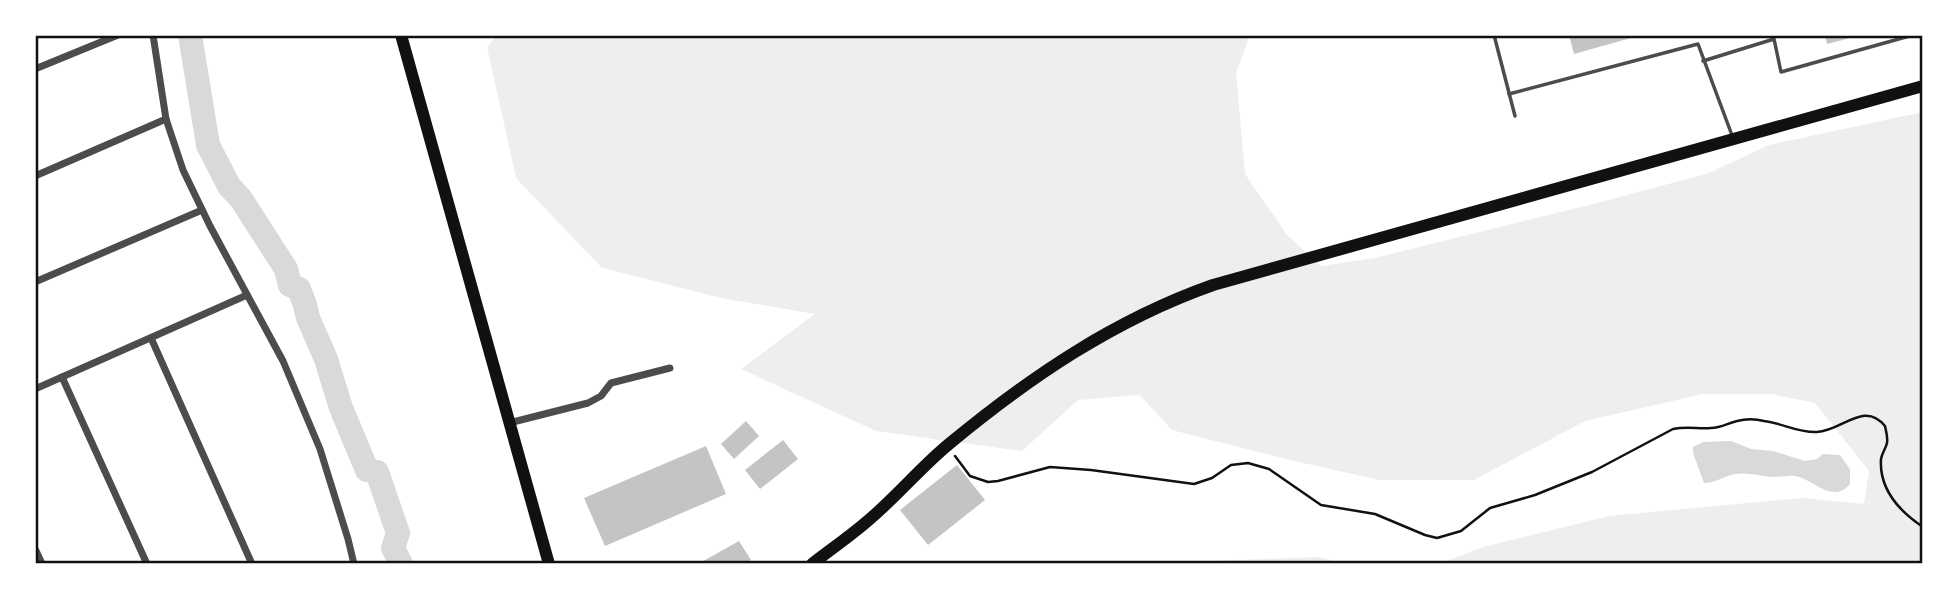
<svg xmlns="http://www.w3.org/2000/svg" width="1958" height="599" font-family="Ubuntu,sans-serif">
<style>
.green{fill:#eee}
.water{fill:#d9d9d9}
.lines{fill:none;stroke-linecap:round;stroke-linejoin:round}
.river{stroke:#d9d9d9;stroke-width:24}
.building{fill:#c4c4c4}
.path{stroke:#111;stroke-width:2.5}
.service{stroke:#4c4c4c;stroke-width:3.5}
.minor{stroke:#4c4c4c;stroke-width:7}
.tertiary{stroke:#4c4c4c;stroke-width:9}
.primary{stroke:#111;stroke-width:12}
.neatline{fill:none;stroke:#111;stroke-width:2.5}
</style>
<rect width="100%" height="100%" fill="#fff"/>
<g class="green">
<polygon points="497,35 1250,35 1236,73 1245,174 1287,235 1321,266 1375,258 1609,200 1709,173 1769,145 1923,112 1923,564 1439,564 1483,547 1609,516 1802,498 1864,504 1869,471 1815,403 1771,394 1703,394 1585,421 1474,480 1379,480 1290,460 1172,430 1140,395 1078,400 1022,451 876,431 741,369 815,314 721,298 602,268 516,178 487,47"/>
<polygon points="1320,557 1343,564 1149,564 1152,563"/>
</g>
<path class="water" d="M 1731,441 L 1751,449 L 1773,451 L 1805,461 L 1817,459 L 1823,454 L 1840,455 L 1850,469 L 1850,484 C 1832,505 1814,479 1795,476 C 1788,475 1781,477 1773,477 C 1760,476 1749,472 1735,474 C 1724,476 1716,483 1704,483 L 1693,453 L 1693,447 L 1703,442 Z"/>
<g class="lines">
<polyline class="river" points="190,35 208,145 229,186 241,199 286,269 290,285 299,289 305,305 308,318 326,359 341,408 367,470 377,472 398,533 393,548 401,564"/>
</g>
<g class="building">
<polygon points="1569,35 1638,35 1638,36 1574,54"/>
<polygon points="1825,35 1857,35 1858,36 1827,44"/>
<polygon points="746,421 759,436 734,459 721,444"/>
<polygon points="783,440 798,459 760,489 745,470"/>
<polygon points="706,446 726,494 605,546 584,498"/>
<polygon points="957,465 985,500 928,545 900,510"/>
<polygon points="739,541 751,560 744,564 698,564"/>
</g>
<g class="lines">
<path class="path" d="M 955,456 L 970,476 L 988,482 L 998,481 L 1050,467 L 1091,470 L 1194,484 L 1212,478 L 1231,465 L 1248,463 L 1269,469 L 1321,505 L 1375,514 L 1425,535 L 1437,538 L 1461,531 L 1490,508 L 1535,495 L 1592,472 L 1673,429 C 1687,426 1698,429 1711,428 C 1721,428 1728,423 1737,421 C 1745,419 1756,419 1764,421 C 1782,423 1798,433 1817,432 C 1842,431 1864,400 1885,426 C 1886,431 1888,438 1887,443 C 1886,448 1882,453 1881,459 C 1879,489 1899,511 1923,527"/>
<g class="service">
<polyline points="1494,35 1515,116"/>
<polyline points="1703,61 1774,39 1781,72 1913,35"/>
<polyline points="1509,94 1698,44 1733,138"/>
</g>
<g class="minor">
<polyline points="153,35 166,119 183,170 210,226 283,361 320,449 348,539 354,564"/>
<polyline points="35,69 118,35"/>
<polyline points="35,176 166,119"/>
<polyline points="35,282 202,210"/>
<polyline points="151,338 252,564"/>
<polyline points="62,377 147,564"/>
<polyline points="35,389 247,295"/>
<polyline points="509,423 588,403 601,396 611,383 670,368"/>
</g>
<polyline class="tertiary" points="35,551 41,564"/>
<g class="primary">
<polyline points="401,35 549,564"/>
<path d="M 812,564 C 831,549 852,535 871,518 C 898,495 921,467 949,444 C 1030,377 1114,320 1213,285 L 1923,86"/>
</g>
</g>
<rect width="1958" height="599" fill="none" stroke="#ffffff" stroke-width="74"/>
<rect x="37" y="37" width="1884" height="525" class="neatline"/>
</svg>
